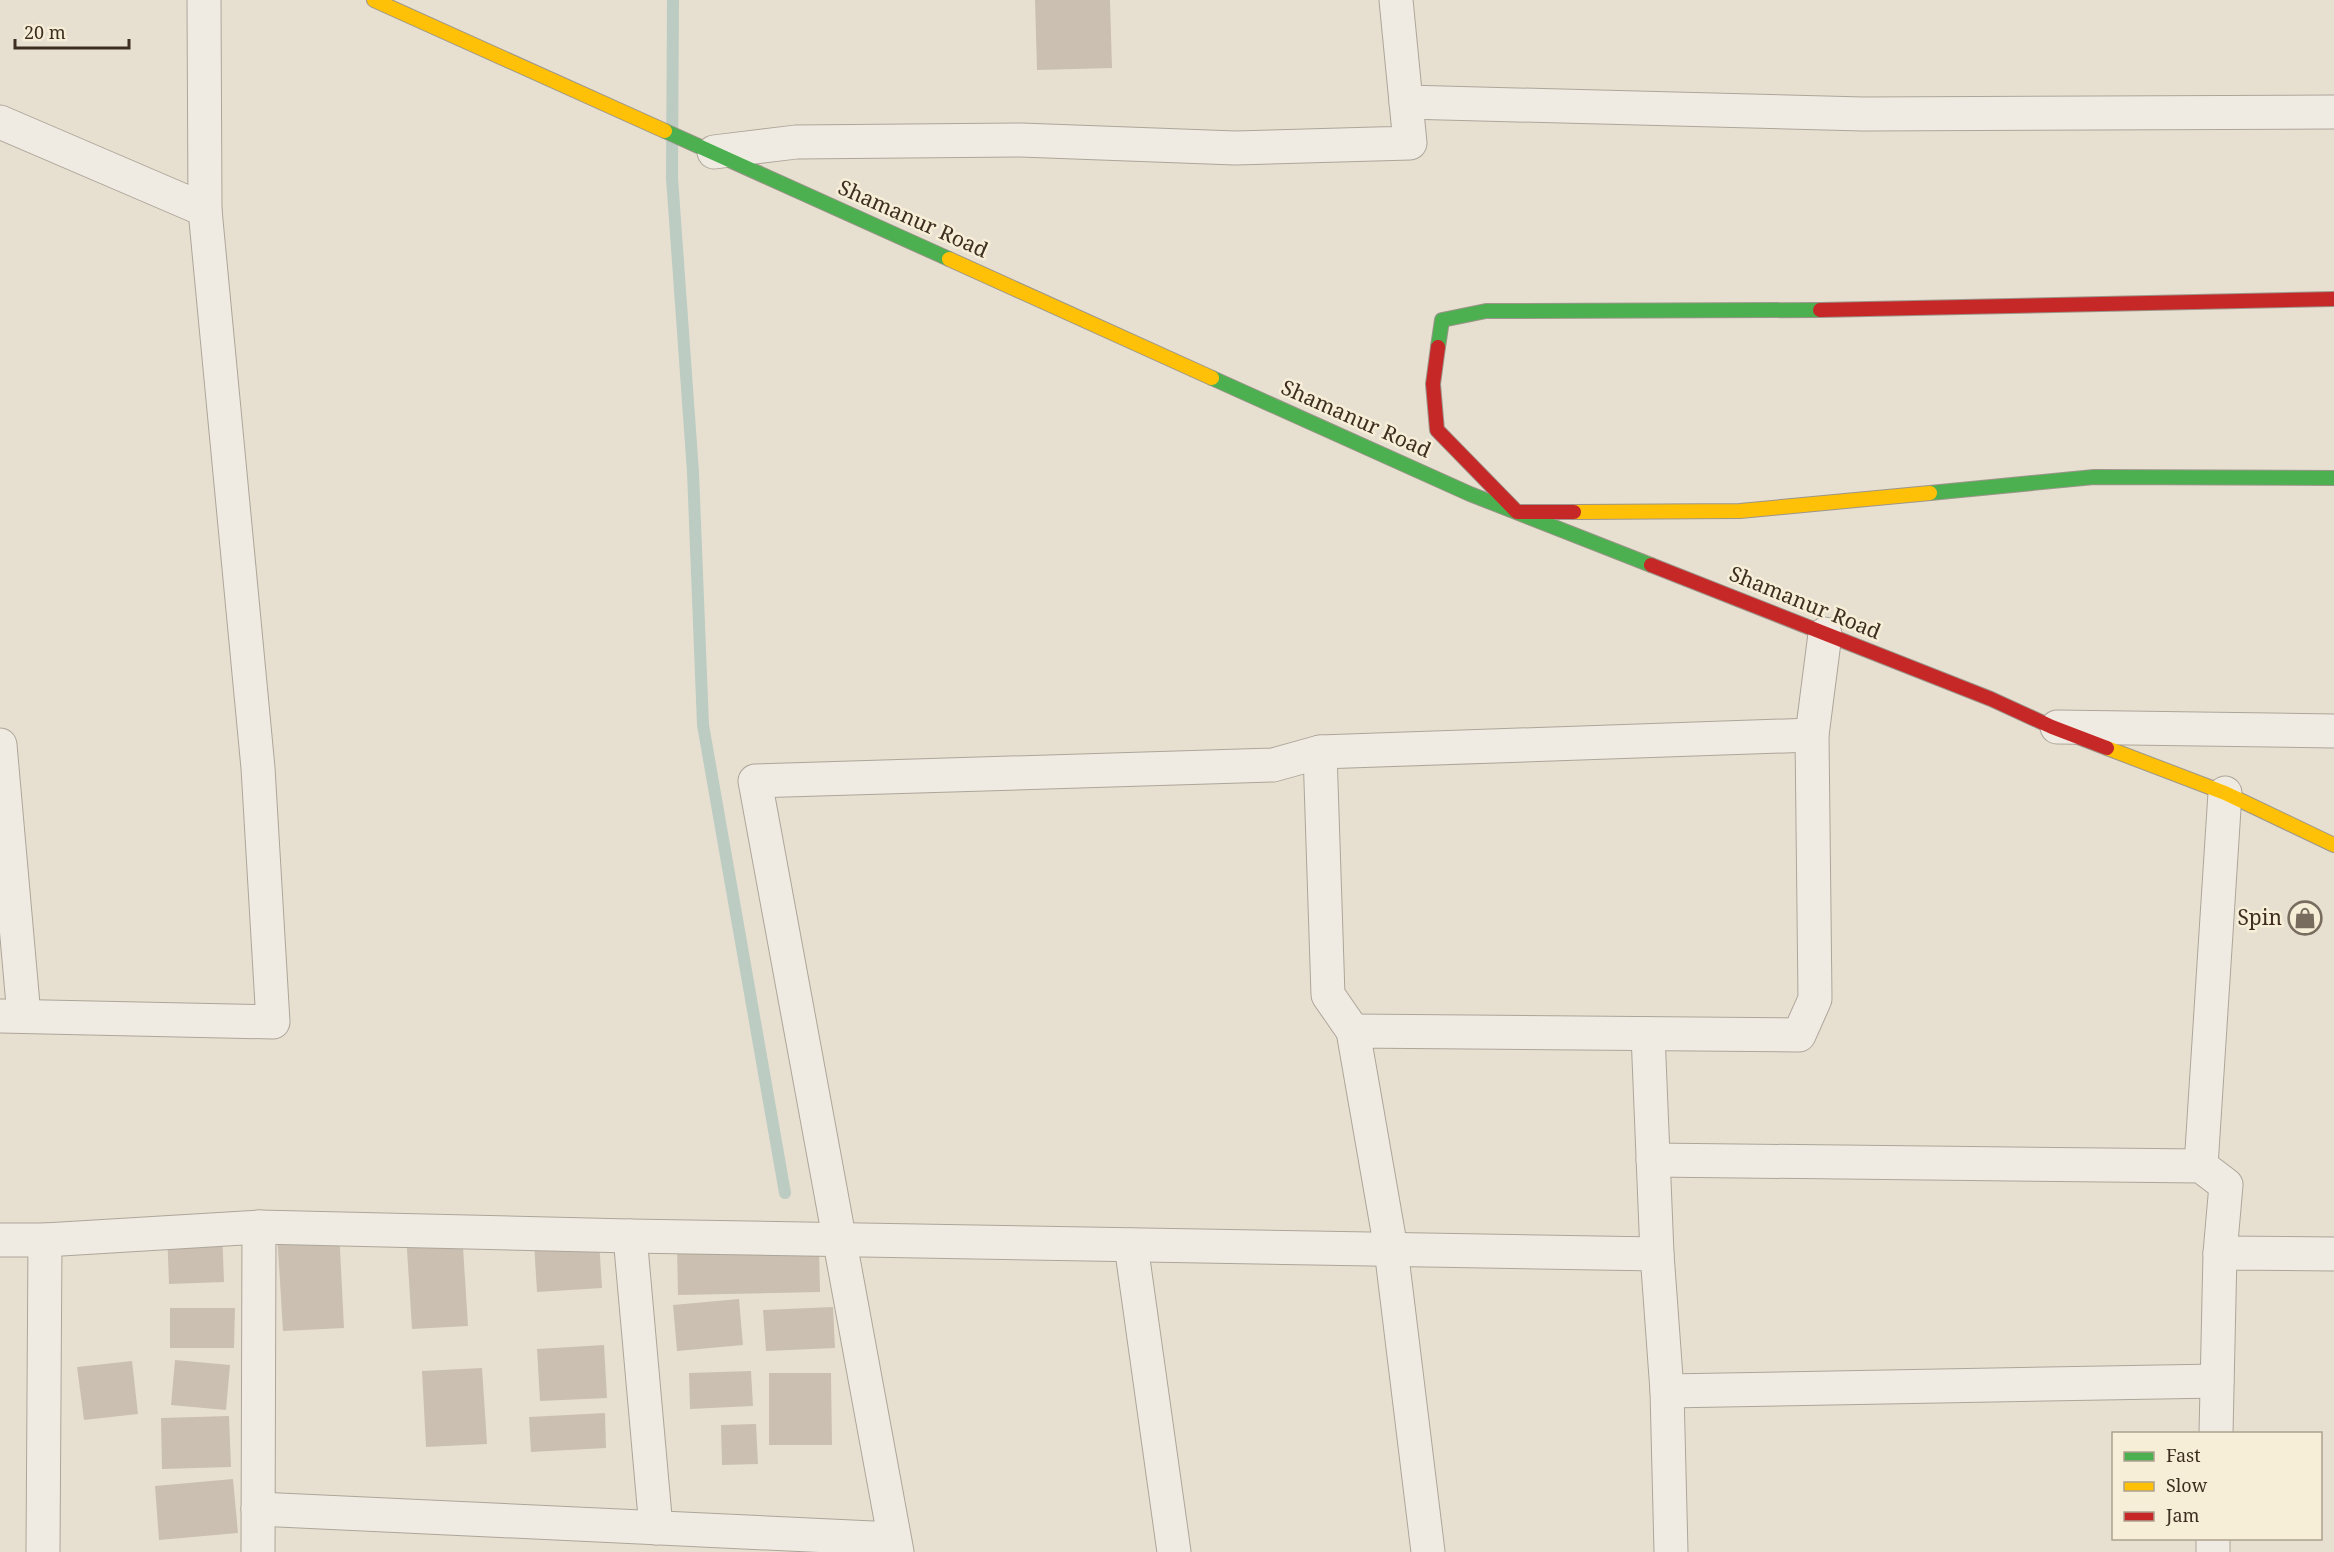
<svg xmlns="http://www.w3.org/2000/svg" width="2334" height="1552" font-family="'Noto Serif',serif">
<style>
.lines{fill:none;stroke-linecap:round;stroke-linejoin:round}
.stream{stroke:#bcccc2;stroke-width:12}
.building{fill:#cbbfb2}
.street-casing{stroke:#ada599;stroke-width:35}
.fast-casing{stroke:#9c958a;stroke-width:16}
.slow-casing{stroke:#9c958a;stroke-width:16}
.jam-casing{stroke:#9c958a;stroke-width:16}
.street{stroke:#efebe3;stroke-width:33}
.fast{stroke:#4caf50;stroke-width:14}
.slow{stroke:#ffc107;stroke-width:14}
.jam{stroke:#c62828;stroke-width:14}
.labels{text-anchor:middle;stroke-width:5;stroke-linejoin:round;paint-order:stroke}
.street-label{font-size:21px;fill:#3d2e20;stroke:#f7eed8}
.poi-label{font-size:21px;fill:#3d2e20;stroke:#f7eed8;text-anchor:end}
</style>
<rect width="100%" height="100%" fill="#e7e0d1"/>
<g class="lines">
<polyline class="stream" points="673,0 672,178 693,472 703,725 785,1193"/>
</g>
<g class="building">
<polygon points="1035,0 1110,0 1112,68 1037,70"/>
<polygon points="461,1215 468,1326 412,1329 405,1218"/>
<polygon points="222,1228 224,1282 169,1284 167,1230"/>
<polygon points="339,1229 344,1328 283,1331 277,1233"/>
<polygon points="599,1240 602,1288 537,1292 534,1243"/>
<polygon points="819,1245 820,1292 678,1295 677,1247"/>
<polygon points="739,1299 743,1345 677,1351 673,1305"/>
<polygon points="833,1307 835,1348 766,1351 763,1310"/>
<polygon points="170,1308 235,1308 234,1348 170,1348"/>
<polygon points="604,1345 607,1398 540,1401 537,1349"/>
<polygon points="175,1360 230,1365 226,1410 171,1405"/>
<polygon points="132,1361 138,1414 84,1420 77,1367"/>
<polygon points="482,1368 487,1444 426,1447 422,1371"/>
<polygon points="751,1371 753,1406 690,1409 689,1373"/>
<polygon points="769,1373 831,1373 832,1445 769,1445"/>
<polygon points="605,1413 606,1448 531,1452 529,1417"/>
<polygon points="229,1416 231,1467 162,1469 161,1418"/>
<polygon points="756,1424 758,1464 722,1465 721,1425"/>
<polygon points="233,1479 238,1533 159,1540 155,1486"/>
</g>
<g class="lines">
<defs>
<g id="street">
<polyline points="1406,102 1863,114 2334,112"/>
<polyline points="0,122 205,210"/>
<polyline points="714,152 796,142 1021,140 1235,148 1410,143 1396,0"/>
<polyline points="2057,727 2334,731"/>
<polyline points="0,745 24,1016"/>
<polyline points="0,1016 273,1022 258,768 205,210 204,0"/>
<polyline points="1353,1031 1328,995 1320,752 1812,735"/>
<polyline points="1648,1034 1657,1254 1667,1391 2217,1381"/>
<polyline points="1653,1160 2201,1166 2226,1185 2220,1253"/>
<polyline points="2201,1166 2225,793"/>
<polyline points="630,1236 656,1528"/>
<polyline points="0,1240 45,1240 259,1227 630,1236 1657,1254"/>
<polyline points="1131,1245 1174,1552"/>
<polyline points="1667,1391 1671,1552"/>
<polyline points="2216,1434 2220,1253 2334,1254"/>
<polyline points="258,1509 894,1539"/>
<polyline points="43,1552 45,1240"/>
<polyline points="258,1552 259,1227"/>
<polyline points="897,1552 755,781 1273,765 1320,752"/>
<polyline points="1428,1552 1391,1249 1353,1031 1799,1035 1815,999 1812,735 1825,634"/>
<polyline points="2213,1552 2213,1538"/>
</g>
<g id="fast">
<polyline points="665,131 949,259"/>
<polyline points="1438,347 1442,320 1486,311 1820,310"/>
<polyline points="1212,378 1470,494 1651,565"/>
<polyline points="1930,493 2094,477 2334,478"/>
</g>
<g id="slow">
<polyline points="374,0 665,131"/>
<polyline points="949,259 1212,378"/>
<polyline points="1574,512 1740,511 1930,493"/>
<polyline points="2107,748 2225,793 2334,845"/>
</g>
<g id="jam">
<polyline points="1820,310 2334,299"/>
<polyline points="1438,347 1433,384 1437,430 1517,512 1574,512"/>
<polyline points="1651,565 1991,699 2052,727 2107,748"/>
</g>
</defs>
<use href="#street" class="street-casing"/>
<use href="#fast" class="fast-casing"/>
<use href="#slow" class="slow-casing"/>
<use href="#jam" class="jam-casing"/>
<use href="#street" class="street"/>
<use href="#fast" class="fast"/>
<use href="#slow" class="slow"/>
<use href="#jam" class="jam"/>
</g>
<defs>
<symbol id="shop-ring" viewBox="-11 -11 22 22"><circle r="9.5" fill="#f7eed8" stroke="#786c5e" stroke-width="1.5"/><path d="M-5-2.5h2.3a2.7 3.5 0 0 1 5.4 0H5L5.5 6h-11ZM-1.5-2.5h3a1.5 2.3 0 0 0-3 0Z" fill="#786c5e"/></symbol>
</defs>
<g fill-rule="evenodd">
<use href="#shop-ring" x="2286" y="899" width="38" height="38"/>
</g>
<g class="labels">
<g class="street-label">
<text transform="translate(913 219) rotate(24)" y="7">Shamanur Road</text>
<text transform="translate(1356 419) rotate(24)" y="7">Shamanur Road</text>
<text transform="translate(1805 603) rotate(22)" y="7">Shamanur Road</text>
</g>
<g class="poi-label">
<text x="2282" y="925">Spin</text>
</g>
</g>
<rect x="2112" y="1432" width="210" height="108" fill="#f7eed8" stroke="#ada18e" stroke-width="1.5"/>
<rect x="2124" y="1452" width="30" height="9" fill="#4caf50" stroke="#ada18e" stroke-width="1.5"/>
<text x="2166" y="1462" font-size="18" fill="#3d2e20">Fast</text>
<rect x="2124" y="1482" width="30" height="9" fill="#ffc107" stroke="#ada18e" stroke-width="1.5"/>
<text x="2166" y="1492" font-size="18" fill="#3d2e20">Slow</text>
<rect x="2124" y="1512" width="30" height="9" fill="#c62828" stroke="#ada18e" stroke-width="1.5"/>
<text x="2166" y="1522" font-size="18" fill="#3d2e20">Jam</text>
<path d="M15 39v9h114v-9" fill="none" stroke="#3d2e20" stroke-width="3"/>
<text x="24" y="39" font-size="18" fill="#3d2e20" stroke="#f7eed8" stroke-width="4.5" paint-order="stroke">20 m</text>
</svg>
